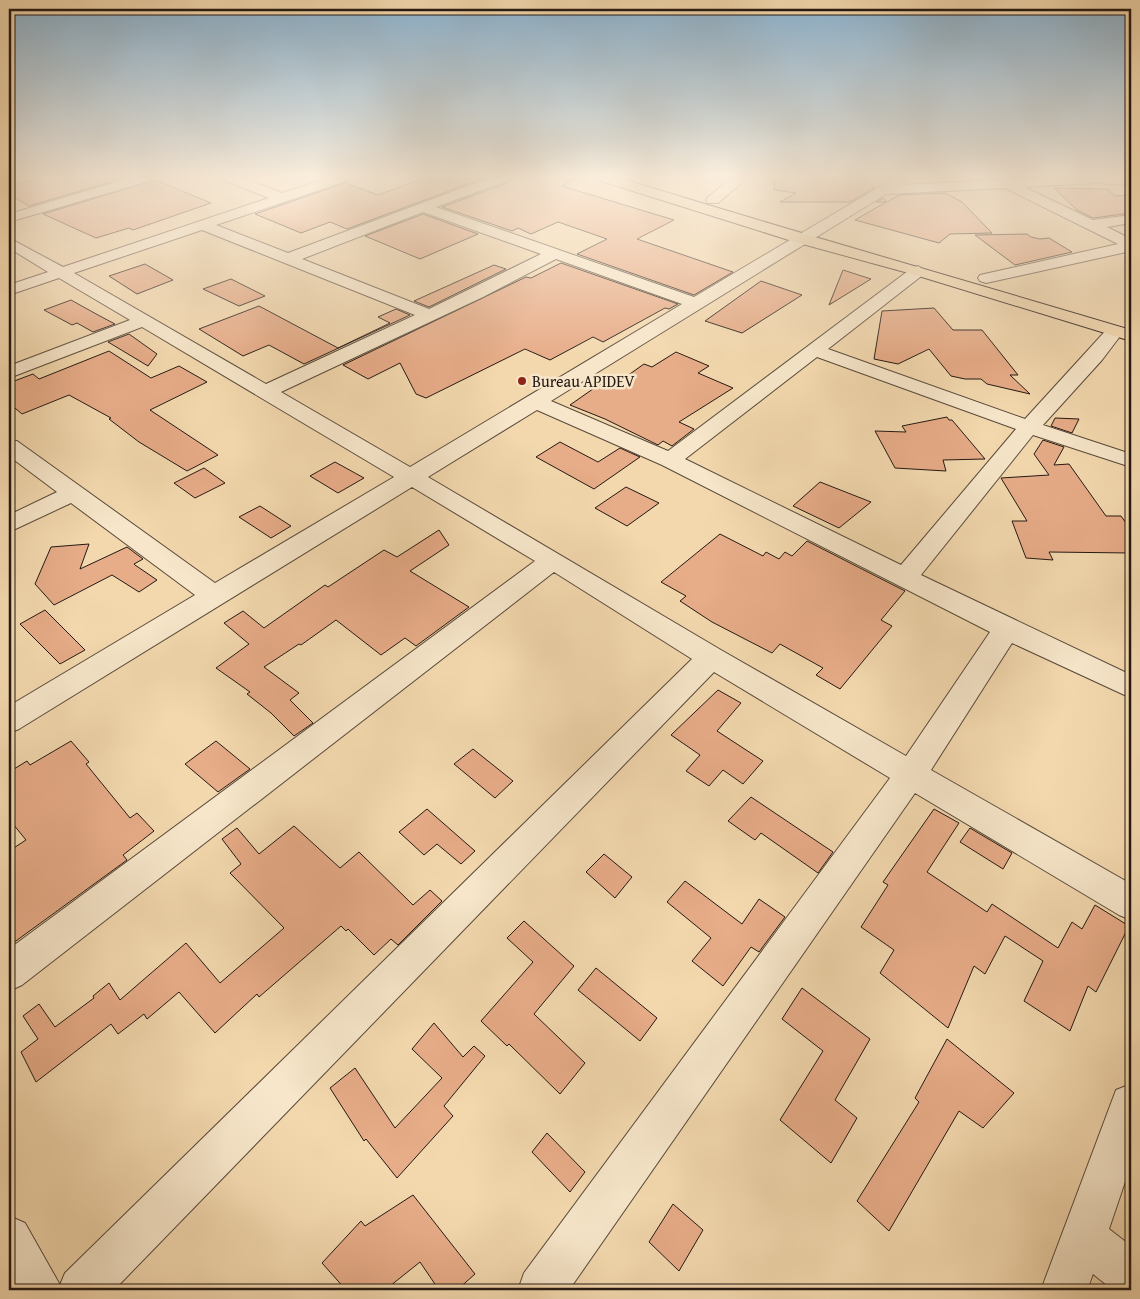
<svg xmlns="http://www.w3.org/2000/svg" width="1140" height="1299" font-family="'Gentium Book Plus',serif">
<style>
.building{fill:#e7ac88;stroke:#241913}
.lines{fill:none;stroke-linecap:round;stroke-linejoin:round}
.minor-casing{stroke:#58493a;stroke-width:2}
.trunk-casing{stroke:#241913;stroke-width:2}
.minor{fill:#f7e6ca;fill-rule:evenodd}
.trunk{fill:#f3d8ae;fill-rule:evenodd}
.poi-dot{fill:#8f2418;stroke:#f7e6ca;stroke-width:2}
.labels{text-anchor:middle;stroke-width:5;stroke-linejoin:round;paint-order:stroke}
.far-poi-label{font-size:16px;fill:#241913;stroke:#f7e6ca;text-anchor:start}
</style>
<rect width="100%" height="100%" fill="#f3d8ae"/>
<filter id="stains"><feTurbulence type="fractalNoise" baseFrequency=".004" numOctaves="4"/><feColorMatrix values="0 0 0 0 .2 0 0 0 0 .09 0 0 0 0 .02 0 0 0 .5 -.17"/></filter>
<radialGradient id="worn" r=".72"><stop offset=".6" stop-color="#630" stop-opacity="0"/><stop offset="1" stop-color="#630" stop-opacity=".3"/></radialGradient>
<g class="building">
<polygon points="41,178 124,178 29,206 9,194 9,186"/>
<polygon points="424,178 484,178 347,229 330,222 301,233 255,214 345,183 378,195"/>
<polygon points="510,178 578,178 562,186 674,220 637,239 733,272 694,295 577,254 607,239 558,222 531,234 518,228 512,231 442,207 507,183"/>
<polygon points="775,178 864,178 874,188 850,202 780,202 796,193 774,190"/>
<polygon points="155,180 211,203 133,230 129,228 96,238 43,214"/>
<polygon points="1054,188 1107,189 1115,196 1131,195 1131,213 1093,218 1077,210"/>
<polygon points="946,193 962,202 992,233 950,234 939,243 855,220 886,202 876,202 883,198 887,202 899,195"/>
<polygon points="423,214 478,234 420,259 365,236"/>
<polygon points="1027,234 1031,237 1040,239 1049,238 1072,252 1015,265 975,235"/>
<polygon points="561,263 678,304 669,309 665,308 603,342 593,337 550,360 525,349 426,398 416,394 400,363 368,379 343,365 526,277 531,278"/>
<polygon points="145,264 173,280 137,294 109,276"/>
<polygon points="494,265 506,269 429,307 414,301"/>
<polygon points="843,270 871,279 829,305"/>
<polygon points="231,279 265,296 239,306 203,289"/>
<polygon points="761,281 802,295 742,333 705,321"/>
<polygon points="71,300 98,315 115,324 93,332 77,323 72,325 44,310"/>
<polygon points="259,306 338,348 390,323 378,317 396,309 410,315 304,364 269,345 243,356 199,329"/>
<polygon points="934,308 953,330 982,330 1018,375 1010,375 1030,394 987,384 981,379 965,379 951,376 929,349 898,364 874,359 882,311"/>
<polygon points="129,334 157,354 148,366 108,342"/>
<polygon points="109,351 151,378 179,366 207,382 150,410 218,455 187,471 139,442 109,419 111,418 69,395 22,414 9,403 9,383 33,374 39,379"/>
<polygon points="676,352 709,366 698,373 733,388 679,422 694,429 672,446 663,441 658,445 605,419 570,405 600,384 610,388 644,364 652,367"/>
<polygon points="947,417 949,420 952,420 985,459 943,460 946,471 895,468 875,431 906,432 902,426"/>
<polygon points="1055,418 1079,419 1072,433 1051,426"/>
<polygon points="1043,440 1064,447 1054,465 1069,464 1106,516 1121,516 1131,530 1131,553 1049,552 1053,560 1026,558 1012,521 1027,521 1001,478 1049,475 1034,454"/>
<polygon points="560,442 598,462 620,448 640,457 594,489 536,457"/>
<polygon points="335,462 364,478 338,493 310,476"/>
<polygon points="204,468 225,483 195,498 174,483"/>
<polygon points="820,482 871,502 839,528 793,506"/>
<polygon points="626,487 659,503 627,526 595,508"/>
<polygon points="260,506 291,526 271,538 239,517"/>
<polygon points="439,530 449,545 410,571 469,607 416,646 405,638 381,655 336,620 301,645 299,644 264,667 299,693 290,700 313,723 294,736 271,713 247,694 250,692 216,668 249,644 224,623 243,611 264,628 325,585 328,587 384,550 397,557"/>
<polygon points="720,534 763,556 766,552 779,559 785,552 792,556 807,541 905,591 881,620 892,626 840,689 816,675 823,668 780,644 772,653 712,622 680,601 686,596 661,582"/>
<polygon points="89,544 80,569 127,547 143,559 134,564 135,565 157,580 139,592 112,575 54,605 35,584 51,547"/>
<polygon points="45,610 85,650 60,664 20,624"/>
<polygon points="718,690 741,703 717,731 763,761 743,784 723,770 709,786 686,771 700,755 671,735"/>
<polygon points="71,741 89,762 86,764 130,818 137,813 154,831 123,855 127,860 9,946 9,851 26,840 9,819 9,772 27,761 30,765"/>
<polygon points="216,741 250,769 218,792 185,764"/>
<polygon points="473,749 513,781 495,798 454,764"/>
<polygon points="751,797 833,852 818,873 761,833 755,840 728,821"/>
<polygon points="427,809 475,851 461,864 437,844 424,855 399,832"/>
<polygon points="934,809 959,823 927,872 987,912 992,904 1058,948 1072,922 1082,929 1095,905 1129,926 1096,992 1088,986 1070,1031 1024,1001 1043,961 1005,936 985,974 974,966 948,1028 880,973 894,950 861,927 888,885 883,882"/>
<polygon points="294,826 340,868 359,852 413,905 430,890 442,901 398,945 391,939 374,955 348,929 346,931 341,926 259,997 257,994 215,1033 179,992 147,1019 144,1014 118,1034 111,1024 36,1082 21,1052 38,1039 23,1016 39,1004 55,1027 94,998 93,996 109,983 120,1000 186,943 220,983 284,928 230,873 241,864 222,839 237,828 259,854"/>
<polygon points="970,828 1012,853 1003,869 960,842"/>
<polygon points="604,854 632,877 615,898 586,872"/>
<polygon points="685,881 742,924 759,899 785,917 759,952 751,947 723,986 692,961 711,938 667,902"/>
<polygon points="524,921 574,966 534,1014 585,1063 560,1094 509,1044 507,1046 481,1021 533,962 507,938"/>
<polygon points="596,968 657,1018 640,1041 578,990"/>
<polygon points="802,988 870,1039 835,1100 857,1118 831,1163 780,1120 823,1051 782,1019"/>
<polygon points="434,1023 463,1057 474,1046 485,1056 444,1106 453,1116 397,1178 366,1139 364,1141 330,1088 355,1068 395,1128 442,1078 412,1049"/>
<polygon points="947,1039 1014,1093 983,1128 959,1111 889,1231 857,1201 919,1102 915,1098"/>
<polygon points="547,1133 585,1172 570,1192 532,1152"/>
<polygon points="413,1195 475,1274 457,1290 439,1290 420,1262 385,1290 346,1290 322,1263 361,1221 365,1226"/>
<polygon points="673,1204 703,1230 679,1271 649,1242"/>
</g>
<g class="lines">
<defs>
<g id="minor">
<polygon points="130,178 151,178 149,181 9,222 9,214"/>
<path d="M 224,178 L 243,178 L 282,193 L 328,178 L 348,178 L 346,181 L 216,225 L 288,253 L 489,178 L 508,178 L 506,181 L 436,207 L 694,297 L 894,178 L 910,178 L 901,185 L 1039,178 L 1131,178 L 1131,185 L 1096,183 L 1024,187 L 1093,220 L 1131,215 L 1131,223 L 1107,227 L 1131,239 L 1131,251 L 986,283 L 980,281 L 978,278 L 980,275 L 1118,244 L 1005,188 L 886,194 L 551,401 L 668,451 L 912,268 L 918,266 L 926,271 L 924,274 L 828,349 L 1025,419 L 1109,327 L 1121,327 L 1124,331 L 1102,360 L 1043,425 L 1131,454 L 1131,467 L 1033,435 L 921,575 L 1131,675 L 1131,698 L 1012,643 L 931,770 L 1131,884 L 1131,920 L 1119,915 L 915,793 L 569,1290 L 518,1290 L 524,1273 L 890,778 L 714,672 L 114,1290 L 13,1290 L 9,1283 L 9,1216 L 25,1223 L 60,1285 L 65,1273 L 692,659 L 554,572 L 22,985 L 9,991 L 9,949 L 535,561 L 412,487 L 19,729 L 9,733 L 9,706 L 195,595 L 71,503 L 9,532 L 9,515 L 57,492 L 9,456 L 9,440 L 17,441 L 215,583 L 394,477 L 142,327 L 9,378 L 9,366 L 130,320 L 59,278 L 9,295 L 9,285 L 48,272 L 9,248 L 9,238 L 63,267 L 269,198 L 226,181 ZM 423,212 L 541,254 L 429,309 L 302,259 ZM 202,230 L 415,315 L 266,384 L 74,273 ZM 556,259 L 682,304 L 410,467 L 281,392 L 483,297 ZM 817,357 L 1016,429 L 901,565 L 685,459 ZM 537,410 L 662,465 L 990,632 L 906,756 L 721,650 L 428,477 Z"/>
<polygon points="732,178 747,178 718,203 708,203 706,200 708,197"/>
<polygon points="1131,1084 1131,1164 1109,1229 1131,1246 1131,1290 1113,1290 1093,1274 1087,1290 1041,1290 1116,1090"/>
</g>
<path id="trunk" d="M 599,178 L 620,178 C 790,231 961,279 1131,330 L 1131,341 L 912,274 L 795,242 L 601,181 Z"/>
</defs>
<use href="#minor" class="minor-casing"/>
<use href="#trunk" class="trunk-casing"/>
<use href="#minor" class="minor"/>
<use href="#trunk" class="trunk"/>
</g>
<linearGradient id="sky" x2="0" y2="1"><stop stop-color="#8bb5d4"/><stop offset="0.49" stop-color="#faeddb"/><stop offset="1" stop-color="#faeddb" stop-opacity="0"/></linearGradient>
<rect width="1140" height="360" fill="url(#sky)"/>
<circle class="poi-dot" cx="522" cy="381" r="5"/>
<g class="labels">
<g class="far-poi-label">
<text x="532" y="387">Bureau APIDEV</text>
</g>
</g>
<rect width="1140" height="1299" fill="none" stroke="#f3d8ae" stroke-width="30"/>
<rect x="10" y="10" width="1120" height="1279" fill="none" stroke="#241913" stroke-width="2.5"/>
<rect x="15" y="15" width="1110" height="1269" fill="none" stroke="#241913"/>
<rect width="100%" height="100%" filter="url(#stains)"/>
<rect width="100%" height="100%" fill="url(#worn)"/>
</svg>
